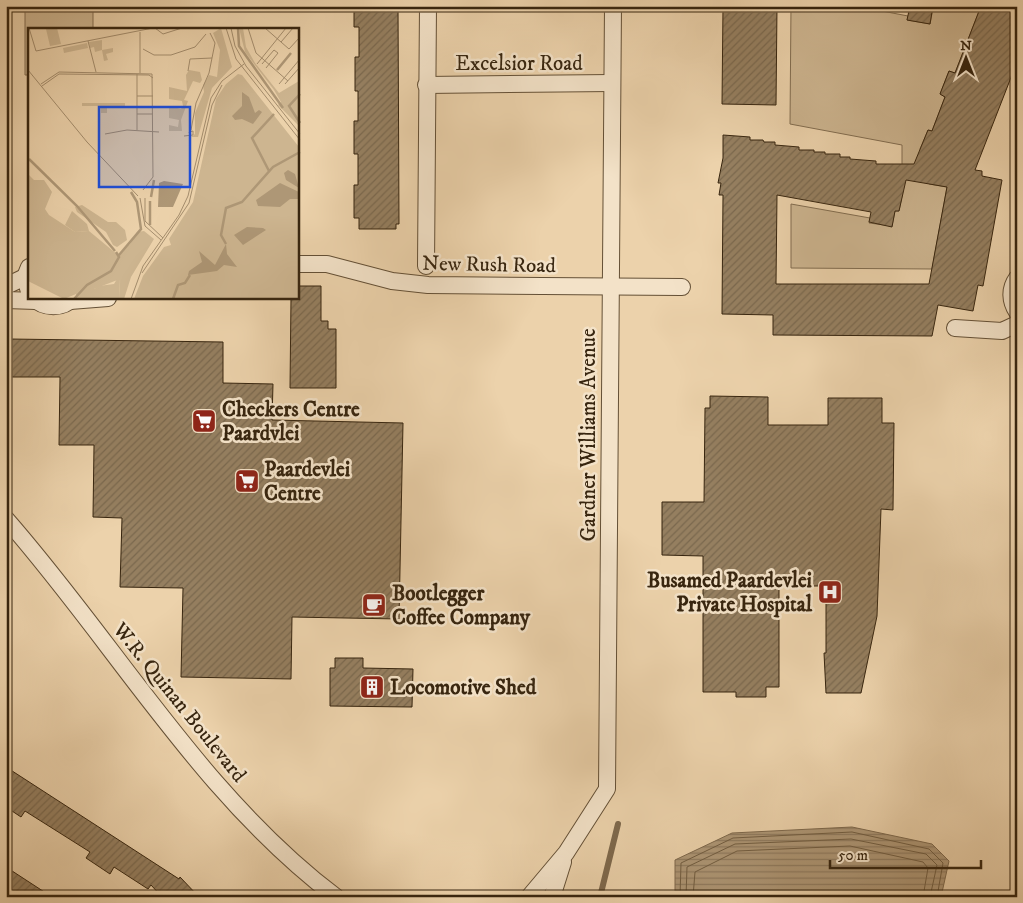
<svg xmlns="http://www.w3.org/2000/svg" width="1023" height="903" font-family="'IM FELL DW Pica',serif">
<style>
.green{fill:#cdb590;stroke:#826d50}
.water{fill:url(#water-rules);stroke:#7e694d}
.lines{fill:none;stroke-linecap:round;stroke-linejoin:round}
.shore{stroke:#725e42;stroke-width:1}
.stream{stroke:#7e694d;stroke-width:6}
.building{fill:url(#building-hatch);stroke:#37250f;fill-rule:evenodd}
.street-casing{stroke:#645036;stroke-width:18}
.street{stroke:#f3e2c8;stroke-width:16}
.labels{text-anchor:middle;stroke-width:5;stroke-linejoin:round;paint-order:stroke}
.street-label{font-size:21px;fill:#37250f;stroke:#f3e2c8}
.poi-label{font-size:21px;font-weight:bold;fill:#37250f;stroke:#f3e2c8;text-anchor:start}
.inset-river{fill:none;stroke:#ae9776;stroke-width:2.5}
.inset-road{fill:none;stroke:#a48d6d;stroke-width:1}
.view{fill:#1d4ed8;fill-opacity:0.15;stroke:#1d4ed8;stroke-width:2.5}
.inset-edge{fill:none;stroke:#37250f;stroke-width:2.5}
</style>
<defs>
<pattern id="water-rules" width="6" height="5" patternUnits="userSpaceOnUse" patternTransform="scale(1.25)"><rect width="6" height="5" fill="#ae9776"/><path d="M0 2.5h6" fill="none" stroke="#8e7b5f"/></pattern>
<pattern id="building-hatch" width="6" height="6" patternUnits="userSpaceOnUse" patternTransform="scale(1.25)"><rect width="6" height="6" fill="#957f60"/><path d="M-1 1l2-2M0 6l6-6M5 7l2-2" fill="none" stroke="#7a684e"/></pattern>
</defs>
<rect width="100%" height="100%" fill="#ecd2ab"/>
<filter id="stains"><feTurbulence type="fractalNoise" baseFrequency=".004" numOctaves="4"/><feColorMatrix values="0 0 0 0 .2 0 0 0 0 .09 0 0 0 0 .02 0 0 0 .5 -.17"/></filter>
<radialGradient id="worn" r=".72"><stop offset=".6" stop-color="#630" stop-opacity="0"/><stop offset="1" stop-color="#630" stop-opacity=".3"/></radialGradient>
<g class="green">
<polygon points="25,6 93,6 93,29 29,29 29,75 25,75"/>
<polygon points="791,6 856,6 908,16 907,20 930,24 933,8 937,9 937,6 981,6 955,73 949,71 940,94 945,97 932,131 928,130 920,149 931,173 929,184 947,187 932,269 791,268 791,204 870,218 869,223 892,226 895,211 899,211 902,196 902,145 790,124"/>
</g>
<polygon class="water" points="852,827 932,844 949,861 941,897 675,897 675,860 732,833"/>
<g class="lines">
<g class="shore">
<polyline points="680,897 681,863 733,838 852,832 929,849 943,863 937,897"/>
<polyline points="686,897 687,867 735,844 851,839 926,854 937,865 930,897"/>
<polyline points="693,897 695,872 737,851 850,846 923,862 928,868 923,897"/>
</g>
<polyline class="stream" points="600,897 618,824"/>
</g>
<g class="building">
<polygon points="354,6 398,6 399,224 396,224 396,229 359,229 359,218 354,218 354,185 358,185 358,154 354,154 354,121 358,121 358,91 355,91 355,57 359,57 359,27 354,27"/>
<polygon points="723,6 777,6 776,105 722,104"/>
<polygon points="910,6 933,6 930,24 907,20"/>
<path d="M 981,6 L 1017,6 L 1017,62 L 975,170 L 982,171 L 982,176 L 1002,180 L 983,286 L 978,285 L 973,311 L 938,305 L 932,336 L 773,335 L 773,315 L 722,314 L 723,195 L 719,195 L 721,183 L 718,183 L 723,158 L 723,135 L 750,137 L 750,140 L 763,140 L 764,142 L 775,142 L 775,145 L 799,147 L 799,150 L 814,150 L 814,152 L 825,152 L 825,154 L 840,154 L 840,157 L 850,157 L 850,159 L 876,161 L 876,164 L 914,164 L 928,130 L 932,131 L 945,97 L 940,94 L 949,71 L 955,73 ZM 906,180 L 947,187 L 929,284 L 776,284 L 777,195 L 871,212 L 869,222 L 892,227 L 895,211 L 899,211 Z"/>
<polygon points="298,286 321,286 321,321 328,321 328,329 336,329 336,388 290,388 291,298 298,298"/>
<polygon points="10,339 223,342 223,383 273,384 272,420 403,423 399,619 292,617 291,679 181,677 183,588 120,587 122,518 93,517 94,445 59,445 60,377 9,377"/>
<polygon points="710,396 768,397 768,425 828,425 828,398 882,398 882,423 894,423 893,510 881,509 877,616 861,693 826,693 824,653 826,653 826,586 779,586 779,687 766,687 766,697 736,697 736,692 703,692 703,556 662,555 662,502 704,502 705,408 710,408"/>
<polygon points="335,658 363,658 363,668 413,669 412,707 330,706 330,668 335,668"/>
<polygon points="6,767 179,879 180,877 199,897 162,897 151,885 148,889 114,867 110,874 86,858 90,852 25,811 21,817 6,807"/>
<polygon points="6,867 52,897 6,897"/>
</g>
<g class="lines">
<defs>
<g id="street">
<polyline points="426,85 612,83"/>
<polyline points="298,264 327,264 392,281 428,285 682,287"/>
<polyline points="426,266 428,6"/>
<polyline points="29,267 25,277 29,292"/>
<path d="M 1017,278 C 1009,289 1010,301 1017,312"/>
<polyline points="6,286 25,277"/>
<path d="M 33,298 C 44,309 63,309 73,298"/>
<polyline points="6,300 36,301"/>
<polyline points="70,301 108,298"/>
<polyline points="955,328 1002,331 1017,324"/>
<path d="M 6,519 C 116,644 201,795 336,897"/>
<polyline points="529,897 566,853 607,789 613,6"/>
<polyline points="552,897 563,862"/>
</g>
</defs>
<use href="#street" class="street-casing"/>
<use href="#street" class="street"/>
</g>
<defs>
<symbol id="supermarket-square" viewBox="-11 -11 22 22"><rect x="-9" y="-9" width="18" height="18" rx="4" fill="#8f2418" stroke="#f3e2c8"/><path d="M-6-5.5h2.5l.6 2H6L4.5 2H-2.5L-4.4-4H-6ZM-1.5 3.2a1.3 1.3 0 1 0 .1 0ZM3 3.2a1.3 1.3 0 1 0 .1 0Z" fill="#fff"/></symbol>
<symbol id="hospital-square" viewBox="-11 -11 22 22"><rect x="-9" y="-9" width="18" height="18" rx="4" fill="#8f2418" stroke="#f3e2c8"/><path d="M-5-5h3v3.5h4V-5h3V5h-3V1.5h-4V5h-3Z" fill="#fff"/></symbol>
<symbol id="cafe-square" viewBox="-11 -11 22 22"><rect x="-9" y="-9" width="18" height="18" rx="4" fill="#8f2418" stroke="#f3e2c8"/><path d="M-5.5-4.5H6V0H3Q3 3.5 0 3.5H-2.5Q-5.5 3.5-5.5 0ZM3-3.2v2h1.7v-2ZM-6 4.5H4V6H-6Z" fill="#fff"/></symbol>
<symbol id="building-square" viewBox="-11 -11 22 22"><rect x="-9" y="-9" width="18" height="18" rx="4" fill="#8f2418" stroke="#f3e2c8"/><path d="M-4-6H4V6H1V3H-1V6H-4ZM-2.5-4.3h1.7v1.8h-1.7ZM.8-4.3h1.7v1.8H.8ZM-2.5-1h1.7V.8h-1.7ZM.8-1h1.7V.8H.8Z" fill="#fff"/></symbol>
</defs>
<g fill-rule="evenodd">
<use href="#supermarket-square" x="190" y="407" width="28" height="28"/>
<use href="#supermarket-square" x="233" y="467" width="28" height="28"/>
<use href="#hospital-square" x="816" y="578" width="28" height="28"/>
<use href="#cafe-square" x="360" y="591" width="28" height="28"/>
<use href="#building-square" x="358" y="673" width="28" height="28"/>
</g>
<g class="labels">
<g class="street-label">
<text x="519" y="70">Excelsior Road</text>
<text transform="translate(489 264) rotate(1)" y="7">New Rush Road</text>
<text transform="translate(588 435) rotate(-90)" y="7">Gardner Williams Avenue</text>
<text transform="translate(180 702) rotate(51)" y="7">W.R. Quinan Boulevard</text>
</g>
<g class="poi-label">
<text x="222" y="416">Checkers Centre<tspan x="222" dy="24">Paardvlei</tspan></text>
<text x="264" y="476">Paardevlei<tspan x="264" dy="24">Centre</tspan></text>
<text x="812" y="587" text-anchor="end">Busamed Paardevlei<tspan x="812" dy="24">Private Hospital</tspan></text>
<text x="392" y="600">Bootlegger<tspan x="392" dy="24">Coffee Company</tspan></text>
<text x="390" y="694">Locomotive Shed</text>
</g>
</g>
<g transform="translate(28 28)">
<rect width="271" height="271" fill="#ecd2ab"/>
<path d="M 29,0 L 33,16 L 22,18 L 18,1 ZM 193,0 L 204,39 L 184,60 L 170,109 L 163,109 L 167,106 L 167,85 L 176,64 L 175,57 L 181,47 L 189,49 L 192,22 L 185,5 ZM 211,0 L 215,0 L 218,19 L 227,35 L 251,65 L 271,53 L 271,98 L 250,77 L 253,74 L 246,62 L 217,24 ZM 74,12 L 74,22 L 85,20 L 85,24 L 78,26 L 80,32 L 76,33 L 74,22 L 67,24 L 66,19 L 62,20 L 61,14 ZM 59,15 L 60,20 L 36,25 L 35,20 ZM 161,42 L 172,44 L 174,52 L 172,55 L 165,53 L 156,72 L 160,73 L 153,92 L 154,103 L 141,103 L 141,97 L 150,99 L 151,92 L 141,90 L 141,78 L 153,81 L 155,78 L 154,73 L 141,71 L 141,59 L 159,63 L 158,47 ZM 210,46 L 214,47 L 271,119 L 271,271 L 106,271 L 115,248 L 136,219 L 143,217 L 141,211 L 165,174 L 188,71 L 198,56 ZM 54,75 L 97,75 L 97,78 L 79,78 L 79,85 L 73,85 L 73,78 L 54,78 ZM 0,146 L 6,152 L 16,152 L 24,164 L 17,181 L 21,187 L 47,204 L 61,203 L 90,227 L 102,216 L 109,204 L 116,203 L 126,211 L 103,249 L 96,271 L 91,271 L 92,251 L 66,261 L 73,271 L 48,271 L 48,266 L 36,271 L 0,253 Z" fill="#cdb590"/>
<path d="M 54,177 L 80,194 L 88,194 L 97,202 L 99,212 L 89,219 L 85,217 L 78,204 L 49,184 L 47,179 ZM 44,183 L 59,196 L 61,203 L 47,204 L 37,197 ZM 140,246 L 146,250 L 158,249 L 145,257 L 142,271 L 122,271 L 141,255 ZM 164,250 L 173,251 L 181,260 L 169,265 L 161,260 L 157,265 L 150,265 L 151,257 ZM 89,251 L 92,251 L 91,271 L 73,271 L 64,267 L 63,263 L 71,258 L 86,256 Z" fill="#cdb590"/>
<path d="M 266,216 L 271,225 L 249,235 L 244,228 Z" fill="#cdb590"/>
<path d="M 214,64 L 221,69 L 227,85 L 231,82 L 234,84 L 225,96 L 214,91 L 207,92 L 204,88 L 214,78 ZM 260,142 L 267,146 L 271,160 L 258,152 L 256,145 ZM 136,153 L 155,156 L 145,179 L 130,179 L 131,155 ZM 252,155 L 271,164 L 271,171 L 262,171 L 252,179 L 230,178 L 228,172 ZM 219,199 L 235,200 L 238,202 L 215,217 L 206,207 ZM 198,216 L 199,226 L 209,239 L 196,237 L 189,243 L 160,247 L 161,243 L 174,234 L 171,223 L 187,237 Z" fill="#ae9776"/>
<path class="inset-river" d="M 210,0 L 211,18 L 255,80M 249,42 L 263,25M 272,66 L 261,78 L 272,95M 1,131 L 49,178 L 87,223M 241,143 L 224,110 L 246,86M 123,169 L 126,152M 122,197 L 122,173M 198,216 L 193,207 L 198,180 L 214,174 L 245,139 L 272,124M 91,227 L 113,201 L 109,174 L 103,164M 46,271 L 59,257 L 83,243 L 91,229 L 88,224M 145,271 L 150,257 L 157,255 L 162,247"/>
<path class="inset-road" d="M 1,0 L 8,23 L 125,0M 127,0 L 135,6 L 154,0M 198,0 L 208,31 L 272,112M 203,0 L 207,18 L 218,38 L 272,106M 220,0 L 228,25 L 260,53M 237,0 L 253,14 L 265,0M 60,13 L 68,44M 253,14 L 261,21 L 272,9M 115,21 L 126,27 L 143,27 L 167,19 L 178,6M 229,36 L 258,0M 234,36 L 246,22 L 250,25 L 238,40M 0,42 L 59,114 L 110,168M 160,43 L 162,31 L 184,30M 112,45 L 112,4M 13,56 L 31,44 L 124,46 L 125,149 L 115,162M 251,56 L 272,31M 257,56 L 272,39M 14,58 L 31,46 L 121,47 L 125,50M 109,68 L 125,68M 109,86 L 125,86M 109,102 L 109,46M 163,102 L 168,75 L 181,45 L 187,15 L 182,5M 77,106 L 99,102 L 131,104M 156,108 L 165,107 L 165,103 L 161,104 L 162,107M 112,170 L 117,198 L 133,212M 117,170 L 117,193 L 135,210M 114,245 L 161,175 L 184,77 L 194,57M 103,271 L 115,238 L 151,187 L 160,168 L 183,70 L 194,53 L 216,36"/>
<path class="view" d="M 71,79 L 162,79 L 162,159 L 71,159 Z"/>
<rect width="271" height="271" class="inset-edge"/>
</g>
<rect width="1023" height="903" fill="none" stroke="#ecd2ab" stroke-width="25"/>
<rect x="8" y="8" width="1008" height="888" fill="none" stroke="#37250f" stroke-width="2.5"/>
<rect x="12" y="12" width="998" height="878" fill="none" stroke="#37250f"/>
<g transform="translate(966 58)" stroke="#f3e2c8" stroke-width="4" paint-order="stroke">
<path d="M0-4L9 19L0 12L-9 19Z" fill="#37250f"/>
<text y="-8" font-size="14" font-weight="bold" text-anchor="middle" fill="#37250f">N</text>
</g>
<path d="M830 860v8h151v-8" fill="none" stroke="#37250f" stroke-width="2.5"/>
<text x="838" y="860" font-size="15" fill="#37250f" stroke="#f3e2c8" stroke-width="4" paint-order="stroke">50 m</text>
<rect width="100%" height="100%" filter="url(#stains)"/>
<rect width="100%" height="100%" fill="url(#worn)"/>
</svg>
